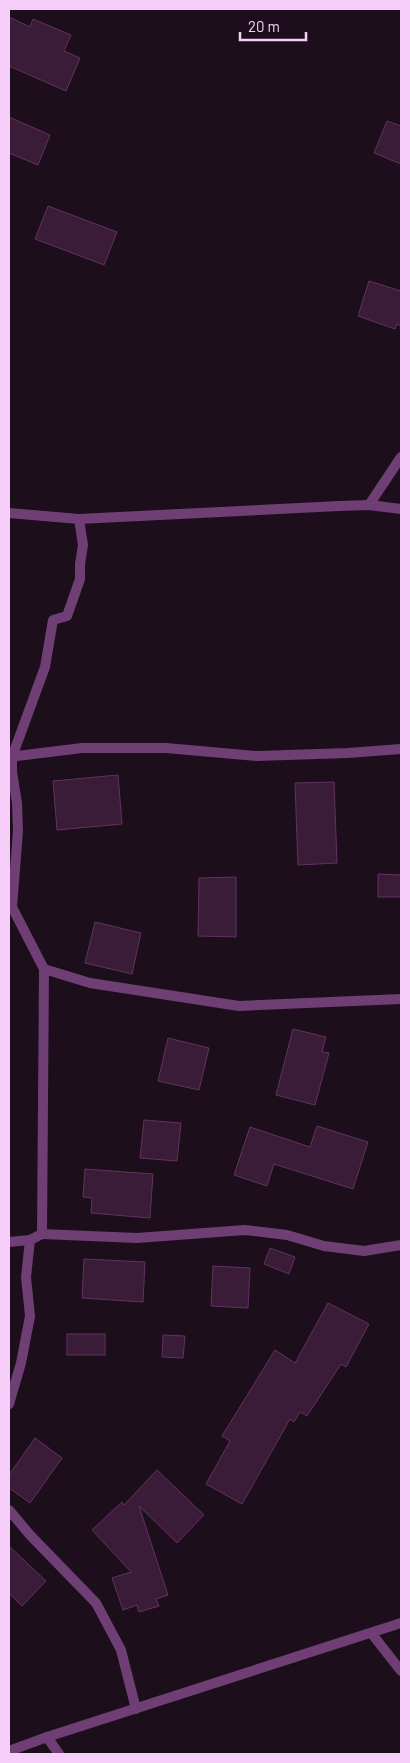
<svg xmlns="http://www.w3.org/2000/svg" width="410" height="1763" font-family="Barlow,sans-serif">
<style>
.building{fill:#3a1c39;stroke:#633162}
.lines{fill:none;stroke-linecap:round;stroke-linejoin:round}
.minor{stroke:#6e3e75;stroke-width:10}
.tertiary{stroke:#6e3e75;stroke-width:10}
</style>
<rect width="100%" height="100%" fill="#1c0e1b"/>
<g class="building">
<polygon points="9,17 30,27 33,19 71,35 64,51 80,58 66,91 9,66"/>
<polygon points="9,117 50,135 38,165 9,153"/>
<polygon points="387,121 401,126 401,164 374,153"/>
<polygon points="48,206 117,232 104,265 35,239"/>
<polygon points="369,281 401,291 401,326 397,324 395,329 358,316"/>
<polygon points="118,775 122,824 57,830 53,781"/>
<polygon points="334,782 337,863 298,865 295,783"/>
<polygon points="378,874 401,875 401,897 378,897"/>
<polygon points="236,877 236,937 198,936 199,878"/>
<polygon points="95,922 141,933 132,974 85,963"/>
<polygon points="293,1029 326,1037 322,1052 329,1053 315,1105 276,1095"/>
<polygon points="168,1038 209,1048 199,1090 158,1081"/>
<polygon points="144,1120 181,1123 177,1161 140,1158"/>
<polygon points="317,1126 368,1142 353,1189 274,1164 267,1186 234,1175 250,1127 310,1147"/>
<polygon points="85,1169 153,1174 150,1218 91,1213 92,1198 83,1197"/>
<polygon points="270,1248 295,1257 289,1274 264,1264"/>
<polygon points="84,1259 145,1262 143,1302 82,1298"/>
<polygon points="213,1266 250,1268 248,1308 211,1306"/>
<polygon points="328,1303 369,1324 346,1367 341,1364 307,1416 300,1412 294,1422 290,1419 242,1504 206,1484 230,1441 222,1436 275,1350 295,1363"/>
<rect x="67" y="1334" width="38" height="21"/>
<polygon points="163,1335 185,1336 183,1358 162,1357"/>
<polygon points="35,1438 62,1458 30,1503 9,1488 9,1475"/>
<polygon points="157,1470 204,1515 177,1543 139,1506 168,1595 156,1599 159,1606 139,1612 137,1605 123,1610 112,1578 131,1572 92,1530 122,1502 124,1505"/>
<polygon points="9,1546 46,1581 22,1606 9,1593"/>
</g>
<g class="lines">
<g class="minor">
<polyline points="369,505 401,457"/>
<polyline points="9,513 79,519 339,506 369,505 401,509"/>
<polyline points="9,757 82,748 166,748 257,756 348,753 401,749"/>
<polyline points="44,969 90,983 239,1006 401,999"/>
<polyline points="42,1234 137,1238 245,1230 287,1235 324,1246 364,1251 401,1245"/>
<polyline points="9,1242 30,1240 42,1234 44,969 12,907 18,831 17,803 12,772 12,757 45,667 53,620 67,616 80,579 80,564 83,545 79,519"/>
<polyline points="9,1404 21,1363 30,1316 26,1277 30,1240"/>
<polyline points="9,1510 30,1535 96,1603 121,1650 136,1709"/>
<polyline points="372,1634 401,1671"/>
<polyline points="47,1737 59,1754"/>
</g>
<polyline class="tertiary" points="9,1751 47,1737 401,1623"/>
</g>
<rect width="410" height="1763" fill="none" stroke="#f7cef9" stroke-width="20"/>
<path d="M240 32v8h66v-8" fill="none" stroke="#f7cef9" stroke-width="2.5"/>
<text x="248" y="32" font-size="15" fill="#f7cef9" stroke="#1c0e1b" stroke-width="4" paint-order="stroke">20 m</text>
</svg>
